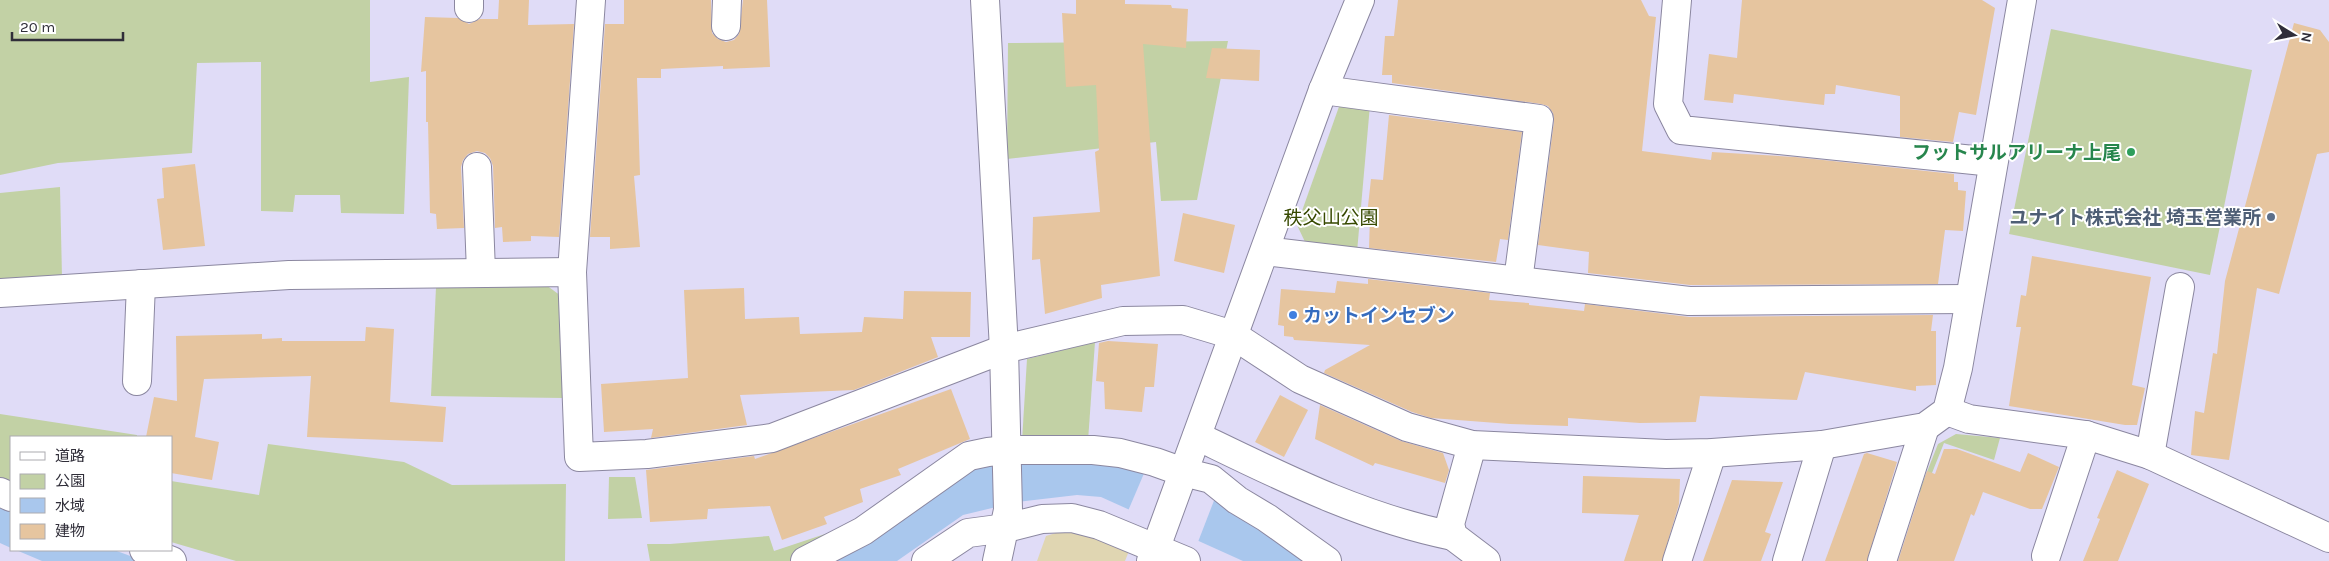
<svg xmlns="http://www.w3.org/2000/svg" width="2329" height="561" font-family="Karla,'Noto Sans JP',sans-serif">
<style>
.green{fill:#c2d1a5}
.sand{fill:#e0d6b2}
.water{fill:#a9c7ed}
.pier{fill:#e0dcf7}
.building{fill:#e6c59f}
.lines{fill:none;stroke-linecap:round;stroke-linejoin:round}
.minor-casing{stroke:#8b87a0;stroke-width:30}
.minor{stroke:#fff;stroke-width:28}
.leisure-dot{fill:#2e9e5b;stroke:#fff;stroke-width:2}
.service-dot{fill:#5c6f8a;stroke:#fff;stroke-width:2}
.shop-dot{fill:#3f7fe0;stroke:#fff;stroke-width:2}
.labels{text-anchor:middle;stroke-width:4;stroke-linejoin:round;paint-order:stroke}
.leisure-label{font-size:19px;font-weight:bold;fill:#27864d;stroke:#fff;text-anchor:end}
.park-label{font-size:19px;fill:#374900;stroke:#fff}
.service-label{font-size:19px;font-weight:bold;fill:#4e5e75;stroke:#fff;text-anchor:end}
.shop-label{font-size:19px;font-weight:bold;fill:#366cbe;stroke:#fff;text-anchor:start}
</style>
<rect width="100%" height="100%" fill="#e0dcf7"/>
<g class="green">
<polygon points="0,0 370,0 370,82 409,77 404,214 341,213 340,195 295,195 293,212 261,211 261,62 197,63 192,153 58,163 0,175"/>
<polygon points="2051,29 2252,70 2210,275 2009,234"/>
<polygon points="1228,41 1197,200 1161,201 1156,142 1007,159 1008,43"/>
<polygon points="1341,101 1370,105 1357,252 1306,244 1297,225"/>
<polygon points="60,187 62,277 0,280 0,193"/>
<polygon points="542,282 561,296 563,398 431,396 436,287"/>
<polygon points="1095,342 1088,441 1022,441 1027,359"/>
<polygon points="0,414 137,435 137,437 11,437 11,483 0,478"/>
<polygon points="1956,434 2000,438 1994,460 1944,443 1924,493 1919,492 1938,444"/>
<polygon points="268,444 404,462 452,485 566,484 565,561 236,561 171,542 171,481 259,495"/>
<polygon points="609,477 635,477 642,518 608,519"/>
<polygon points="837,530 840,540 790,561 650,561 647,544 670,544 769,536 774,551"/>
</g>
<polygon class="sand" points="1072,528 1129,551 1125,561 1037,561 1046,536"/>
<g class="water">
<polygon points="987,462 1116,462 1227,505 1315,561 1243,561 1101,497 1077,495 1017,502 963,515 897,561 814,561 963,468"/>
<polygon points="0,502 11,507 11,548 0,543"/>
<polygon points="16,550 114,550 144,561 42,561"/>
</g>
<polygon class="pier" points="1145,471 1215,498 1198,542 1128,511"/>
<g class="building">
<polygon points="499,0 529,0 528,25 574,24 559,237 531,236 531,241 503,242 502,227 495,228 493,166 490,158 485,153 477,151 468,154 463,160 461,167 464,228 437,229 436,214 430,213 428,122 426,122 426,71 421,72 425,17 458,18 469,24 480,19 498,19"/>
<polygon points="624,0 711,0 712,33 718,39 726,42 734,40 739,34 743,0 767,0 770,67 723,69 723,66 661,69 661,78 637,78 640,175 634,176 640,247 610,249 610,237 590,237 605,24 624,24"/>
<polygon points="1076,0 1125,0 1125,4 1171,5 1172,8 1188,9 1186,48 1143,44 1160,276 1101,285 1102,298 1045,314 1040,259 1032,260 1033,217 1100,212 1095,152 1099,150 1096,85 1066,87 1062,13 1076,14"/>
<polygon points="1398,0 1641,0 1649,16 1656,17 1642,151 1711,160 1712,152 1795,157 1954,174 1954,182 1958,182 1958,190 1966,191 1963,231 1945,230 1938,284 1690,285 1588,273 1589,252 1538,245 1554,121 1553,113 1548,106 1541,104 1392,83 1392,75 1382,75 1385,36 1394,36"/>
<polygon points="1742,0 1982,0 1995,8 1976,115 1959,112 1953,142 1900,137 1900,96 1836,85 1835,94 1825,94 1824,105 1734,94 1733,103 1704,100 1709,54 1737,58"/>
<polygon points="2294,23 2320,30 2329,42 2329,152 2317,154 2279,294 2257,288 2229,460 2191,455 2195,411 2204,413 2213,353 2217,354 2225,281"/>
<polygon points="1212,48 1260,50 1259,81 1206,78"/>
<polygon points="1389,115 1522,132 1508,240 1500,239 1496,262 1369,248 1370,216 1367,215 1371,179 1383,180"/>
<polygon points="195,164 205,246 163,250 157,199 164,198 162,168"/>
<polygon points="1183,213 1235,225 1224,273 1174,261"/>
<polygon points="2032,256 2151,277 2132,385 2145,388 2137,425 2125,425 2009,406 2021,327 2016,327 2021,295 2026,296"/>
<polygon points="1368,279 1490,293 1489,300 1529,303 1529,305 1584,311 1585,304 1689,317 1933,315 1931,331 1936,331 1936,385 1916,386 1916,391 1805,372 1797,400 1700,396 1696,422 1640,423 1568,418 1568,426 1510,424 1431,418 1412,412 1324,373 1325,370 1370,345 1294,340 1293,337 1284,336 1284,326 1278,325 1281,289 1335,293 1337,281 1368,284"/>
<polygon points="744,288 745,319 799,317 800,334 862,332 864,317 903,319 904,291 971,292 970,337 931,337 938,357 854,390 740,395 747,425 651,438 653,429 604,432 601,384 688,378 684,290"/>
<polygon points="366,327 394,329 390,402 446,407 443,442 307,437 311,376 204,379 195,437 219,442 212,480 171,473 171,437 146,437 154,397 177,401 176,336 262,334 262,339 282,338 282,341 365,341"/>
<polygon points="1108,341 1158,344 1154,387 1145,387 1142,412 1105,409 1104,382 1096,381 1099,343"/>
<polygon points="951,389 970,439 898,469 901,475 860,489 863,502 824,517 827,524 782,540 770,506 708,509 707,519 650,522 646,470 754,456 755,459"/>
<polygon points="1280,395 1308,410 1284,457 1255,442"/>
<polygon points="1320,405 1401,441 1443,453 1449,470 1445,483 1375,463 1373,466 1315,439"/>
<polygon points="1944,449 1957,449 2020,472 2028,453 2059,467 2042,509 2030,509 1983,492 1974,516 1971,514 1954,561 1898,561 1927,471 1935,474"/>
<polygon points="1867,453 1897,462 1867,561 1825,561 1864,454"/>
<polygon points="2117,470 2149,484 2118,561 2083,561 2100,519 2097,518"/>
<polygon points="1583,476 1680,479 1679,504 1662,561 1624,561 1639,515 1582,513"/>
<polygon points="1732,480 1783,482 1765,532 1771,534 1761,561 1703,561"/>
</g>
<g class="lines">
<defs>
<g id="minor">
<polyline points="985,0 1004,349 1008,510 997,561"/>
<polyline points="1677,0 1668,104 1681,130 1993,162"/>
<polyline points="469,8 469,0"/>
<polyline points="726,26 727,0"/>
<polyline points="1323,90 1539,119 1518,281"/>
<polyline points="477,167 481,272"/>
<polyline points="1265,251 1689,301 1969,299"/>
<polyline points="572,272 591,0"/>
<polyline points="0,293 289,275 572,272 579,457 647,454 772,438 1004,349 1123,321 1183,320 1233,335 1300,379 1407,427 1472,445 1666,454 1712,453 1822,445 1925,427 1947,411 1958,368 2022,0"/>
<polyline points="137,381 141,284"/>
<polyline points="1947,411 1969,419 2086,435 2150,455 2329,538"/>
<path d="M 1197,436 C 1282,477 1360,517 1453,536"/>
<polyline points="1472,445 1450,524 1453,536 1486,561"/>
<polyline points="2150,455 2180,287"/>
<polyline points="0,492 11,497"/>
<polyline points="144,550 172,561"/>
<polyline points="2046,556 2086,435"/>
<polyline points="805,561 863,531 969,456 988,452 1007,450 1093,450 1120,453 1155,462 1183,472 1211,479 1237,500 1267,518 1327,561"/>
<polyline points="926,561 968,533 1006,528 1042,519 1072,518 1099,525 1186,561"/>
<polyline points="1151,561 1323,90 1360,0"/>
<polyline points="1677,561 1712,453"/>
<polyline points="1787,561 1822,445"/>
<polyline points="1882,561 1925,427"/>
</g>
</defs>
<use href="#minor" class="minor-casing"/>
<use href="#minor" class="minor"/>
</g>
<circle class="leisure-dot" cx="2131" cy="152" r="5"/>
<circle class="service-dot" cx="2271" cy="217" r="5"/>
<circle class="shop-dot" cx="1293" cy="315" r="5"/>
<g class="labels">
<g class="leisure-label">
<text x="2121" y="159">フットサルアリーナ上尾</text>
</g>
<g class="park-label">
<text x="1331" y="224">秩父山公園</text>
</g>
<g class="service-label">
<text x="2261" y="224">ユナイト株式会社 埼玉営業所</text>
</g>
<g class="shop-label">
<text x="1303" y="322">カットインセブン</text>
</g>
</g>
<rect x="10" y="436" width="162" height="115" fill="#ffffff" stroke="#acabb0"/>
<rect x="20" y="452" width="25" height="8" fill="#ffffff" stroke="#acabb0"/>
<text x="55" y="461" font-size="15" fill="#302e39">道路</text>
<rect x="20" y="474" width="25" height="15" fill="#c2d1a5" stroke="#acabb0"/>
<text x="55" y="486" font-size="15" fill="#302e39">公園</text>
<rect x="20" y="498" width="25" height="15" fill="#a9c7ed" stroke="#acabb0"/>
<text x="55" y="511" font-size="15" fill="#302e39">水域</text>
<rect x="20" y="524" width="25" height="15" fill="#e6c59f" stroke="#acabb0"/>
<text x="55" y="536" font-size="15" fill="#302e39">建物</text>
<g transform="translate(2294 35) rotate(100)" stroke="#ffffff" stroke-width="4" paint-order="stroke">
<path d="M0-4L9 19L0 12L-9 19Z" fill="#302e39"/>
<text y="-8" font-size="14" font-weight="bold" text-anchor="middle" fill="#302e39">N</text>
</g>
<path d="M12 32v8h111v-8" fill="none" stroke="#302e39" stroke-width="2.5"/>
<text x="20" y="32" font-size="15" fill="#302e39" stroke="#ffffff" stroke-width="4" paint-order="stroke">20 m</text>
</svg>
